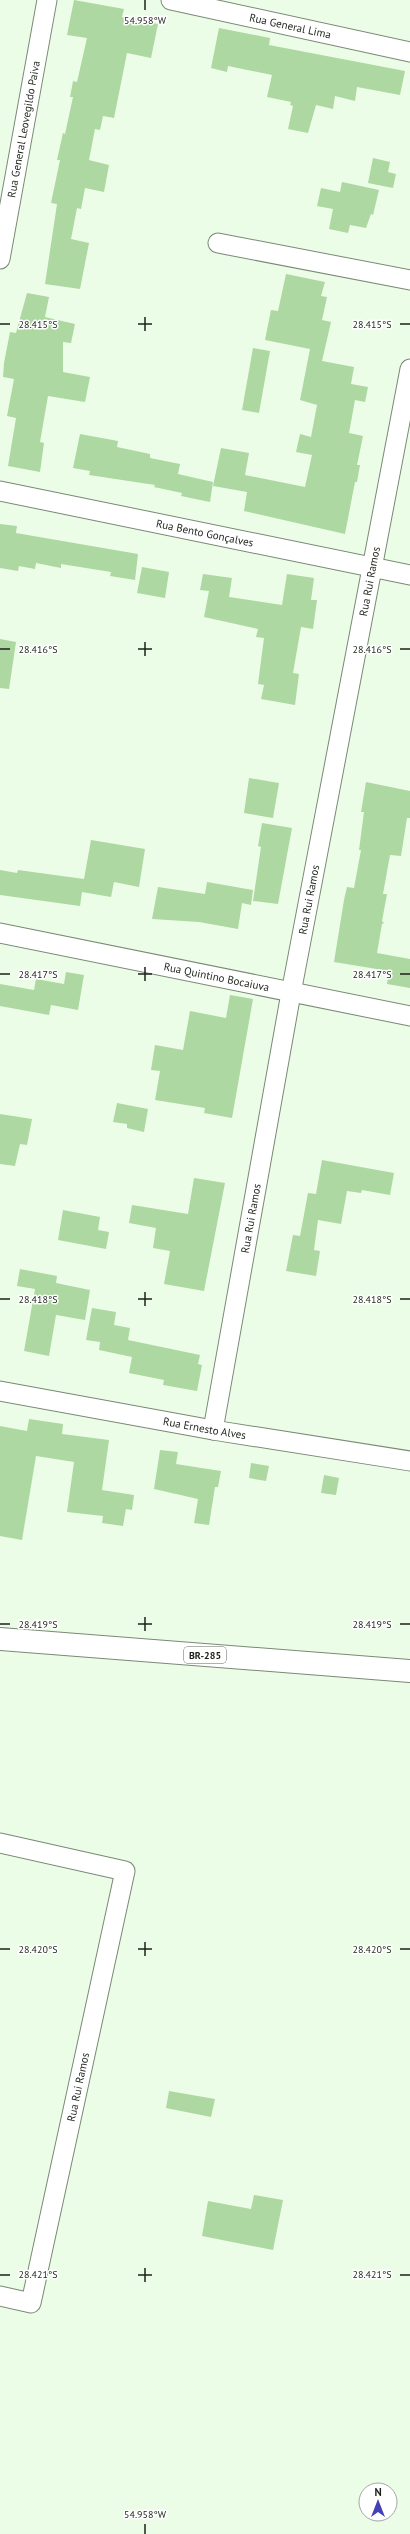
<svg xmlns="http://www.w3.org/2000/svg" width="410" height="2534" font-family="'PT Sans',sans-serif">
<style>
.building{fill:#add8a1}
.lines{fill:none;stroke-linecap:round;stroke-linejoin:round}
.minor-casing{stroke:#798975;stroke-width:21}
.highway-casing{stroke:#798975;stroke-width:24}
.minor{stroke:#fff;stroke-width:19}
.highway{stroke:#fff;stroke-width:22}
.ticks{fill:none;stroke:#1c221a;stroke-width:1.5}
.labels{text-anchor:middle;stroke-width:3;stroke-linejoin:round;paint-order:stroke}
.shield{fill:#fff;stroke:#60645f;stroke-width:1}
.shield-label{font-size:10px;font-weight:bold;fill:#1c221a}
.street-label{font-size:11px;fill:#1c221a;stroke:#fff}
.ticks-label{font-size:10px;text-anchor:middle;fill:#1c221a;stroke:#fff;stroke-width:3;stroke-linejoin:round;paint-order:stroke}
</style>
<rect width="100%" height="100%" fill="#ecfde7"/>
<g class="building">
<polygon points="74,0 124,9 122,17 158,24 151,58 127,53 114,118 103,116 100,130 95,129 89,160 109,165 104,192 85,188 81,209 77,208 71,239 89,243 80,289 45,284 57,204 51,203 60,160 57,160 63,133 65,134 73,97 70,97 73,81 77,82 87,38 67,35"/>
<polygon points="219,28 270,38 269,45 405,71 400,95 357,87 355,101 335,96 333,109 316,105 308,133 288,129 293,106 290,105 291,102 267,97 272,75 228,66 227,72 211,68"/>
<polygon points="373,158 390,162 388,172 396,174 393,188 368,183"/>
<polygon points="342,182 379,190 373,215 371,214 366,228 350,225 348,233 329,229 333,209 317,206 321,188 340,192"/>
<polygon points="286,274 325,282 321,296 327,297 322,320 331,322 322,361 354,367 351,384 368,387 365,402 355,400 349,433 363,436 357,465 360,465 357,482 355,482 345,534 244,511 247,492 213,486 221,448 249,453 245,475 305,487 312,455 296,452 300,434 311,437 317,405 300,400 310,349 265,340 271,310 278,311"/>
<polygon points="27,293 49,297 45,317 75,324 71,343 63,342 63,372 90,377 85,402 48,396 40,442 44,443 40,472 8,466 16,418 7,416 14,379 3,377 4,363 10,332 16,333"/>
<polygon points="253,348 270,351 259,413 242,410"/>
<polygon points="80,434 118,441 117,447 150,454 150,458 180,464 178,474 213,482 210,502 181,496 182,493 154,487 155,485 89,475 90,471 73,468"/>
<polygon points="0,524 17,526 16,533 138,554 135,580 110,576 111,572 61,564 61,568 36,563 35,569 19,566 18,571 0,568"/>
<polygon points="142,567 169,572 165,598 137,593"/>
<polygon points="203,574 232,578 229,597 282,605 287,574 314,578 311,600 317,600 313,629 301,627 293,673 299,674 295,705 261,699 264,685 258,684 264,638 256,637 258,629 204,617 209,591 200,590"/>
<polygon points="0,639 16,642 9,689 0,688"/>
<polygon points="249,778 279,783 273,818 244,813"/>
<polygon points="366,782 410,791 410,818 407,818 401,856 390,855 383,894 387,894 382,921 384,923 382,924 377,953 410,959 410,988 387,984 389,971 334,962 344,900 347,887 354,888 361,850 359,850 364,812 361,812"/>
<polygon points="262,823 292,828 278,904 253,901 261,847 258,846"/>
<polygon points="91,840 145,849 139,887 114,882 111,897 82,892 80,906 0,895 0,870 17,873 18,870 84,879"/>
<polygon points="207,882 253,890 251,905 242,903 238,929 199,922 152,919 158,887 205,894"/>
<polygon points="66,972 84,975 78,1010 51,1005 49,1015 0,1006 0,984 34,990 36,979 64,984"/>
<polygon points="230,995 253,999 232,1118 204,1113 205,1108 155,1100 160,1071 151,1070 155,1045 183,1050 190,1011 226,1018"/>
<polygon points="117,1103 148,1109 144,1132 127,1128 127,1124 113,1122"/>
<polygon points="0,1114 32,1119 27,1145 20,1144 15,1166 0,1164"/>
<polygon points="322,1160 394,1173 390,1195 362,1190 361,1193 347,1191 341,1224 318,1220 314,1250 320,1251 316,1276 286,1271 293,1235 300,1236 308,1193 316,1194"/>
<polygon points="194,1178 225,1183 204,1291 164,1284 170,1251 153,1248 156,1228 129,1223 132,1205 188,1214"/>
<polygon points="63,1210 100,1217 98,1230 109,1232 106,1249 58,1240"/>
<polygon points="20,1269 57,1276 56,1283 90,1290 85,1320 56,1315 49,1356 24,1351 35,1289 17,1286"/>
<polygon points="92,1308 116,1312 114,1325 130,1328 128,1340 200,1355 198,1364 202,1365 197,1391 163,1385 164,1380 129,1373 132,1357 99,1350 100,1342 86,1340"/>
<polygon points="29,1419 63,1424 62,1434 109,1440 102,1490 134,1495 132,1510 126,1509 123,1526 102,1523 103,1516 67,1512 74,1462 36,1456 22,1540 0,1536 0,1426 27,1431"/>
<polygon points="160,1450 178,1452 176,1464 221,1471 218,1487 215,1487 209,1525 194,1523 198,1499 154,1489"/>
<polygon points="251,1463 269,1466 266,1481 249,1478"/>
<polygon points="324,1475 339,1478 336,1495 321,1493"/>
<polygon points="169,2091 215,2099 211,2117 166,2108"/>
<polygon points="254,2195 283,2200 273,2250 202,2236 208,2201 251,2209"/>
</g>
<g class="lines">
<defs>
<g id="minor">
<path id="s1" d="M 171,0 L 410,52"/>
<polyline points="218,243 410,280"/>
<path id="s2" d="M 0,259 L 47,0"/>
<path id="s3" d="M 0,491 L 410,575"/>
<path id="s4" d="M 0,933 L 410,1016"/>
<path id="s5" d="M 0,1391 L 213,1430 L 410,1461"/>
<path id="s6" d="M 213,1430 L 291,993 L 410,369"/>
<polyline points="0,1843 125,1871 31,2303 0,2296"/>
</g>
<polyline id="highway" points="0,1639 410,1671"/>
</defs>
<use href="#minor" class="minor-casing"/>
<use href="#highway" class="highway-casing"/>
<use href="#minor" class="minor"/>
<use href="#highway" class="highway"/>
</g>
<path class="ticks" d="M 145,0 L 145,10M 145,317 L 145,331M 0,324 L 10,324M 138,324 L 152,324M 400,324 L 410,324M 145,642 L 145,656M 0,649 L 10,649M 138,649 L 152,649M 400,649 L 410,649M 145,967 L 145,981M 0,974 L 10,974M 138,974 L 152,974M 400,974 L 410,974M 145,1292 L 145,1306M 0,1299 L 10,1299M 138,1299 L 152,1299M 400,1299 L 410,1299M 145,1617 L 145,1631M 0,1624 L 10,1624M 138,1624 L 152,1624M 400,1624 L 410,1624M 145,1942 L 145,1956M 0,1949 L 10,1949M 138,1949 L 152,1949M 400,1949 L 410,1949M 145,2268 L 145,2282M 0,2275 L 10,2275M 138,2275 L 152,2275M 400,2275 L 410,2275M 145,2524 L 145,2534"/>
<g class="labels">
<rect class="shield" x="184" y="1647" width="42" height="16" rx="3"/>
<g class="shield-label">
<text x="205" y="1659">BR-285</text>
</g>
<g class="street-label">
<text dy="4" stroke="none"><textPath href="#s1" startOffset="122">Rua General Lima</textPath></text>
<text dy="4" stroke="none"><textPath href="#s2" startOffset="132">Rua General Leovegildo Paiva</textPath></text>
<text dy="4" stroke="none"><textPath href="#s3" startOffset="209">Rua Bento Gonçalves</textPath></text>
<text dy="4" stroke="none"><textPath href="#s6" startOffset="863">Rua Rui Ramos</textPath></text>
<text dy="4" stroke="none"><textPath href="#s6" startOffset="539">Rua Rui Ramos</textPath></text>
<text dy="4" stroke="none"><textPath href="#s4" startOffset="221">Rua Quintino Bocaiuva</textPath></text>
<text dy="4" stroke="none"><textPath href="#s6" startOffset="215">Rua Rui Ramos</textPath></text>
<text dy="4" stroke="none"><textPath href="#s5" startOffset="208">Rua Ernesto Alves</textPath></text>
<text transform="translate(78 2087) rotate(-78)" y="4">Rua Rui Ramos</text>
</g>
</g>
<g class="ticks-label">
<text x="145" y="24">54.958°W</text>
<text x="38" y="328">28.415°S</text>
<text x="372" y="328">28.415°S</text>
<text x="38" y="653">28.416°S</text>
<text x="372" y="653">28.416°S</text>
<text x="38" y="978">28.417°S</text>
<text x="372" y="978">28.417°S</text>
<text x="38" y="1303">28.418°S</text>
<text x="372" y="1303">28.418°S</text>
<text x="38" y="1628">28.419°S</text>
<text x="372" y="1628">28.419°S</text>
<text x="38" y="1953">28.420°S</text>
<text x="372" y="1953">28.420°S</text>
<text x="38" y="2278">28.421°S</text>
<text x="372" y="2278">28.421°S</text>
<text x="145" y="2518">54.958°W</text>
</g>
<g transform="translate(378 2502)"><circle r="19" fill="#ffffff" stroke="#a4a7a3"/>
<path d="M0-3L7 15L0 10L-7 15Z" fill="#4540b6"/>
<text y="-6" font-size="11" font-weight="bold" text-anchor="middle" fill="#1c221a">N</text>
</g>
</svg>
